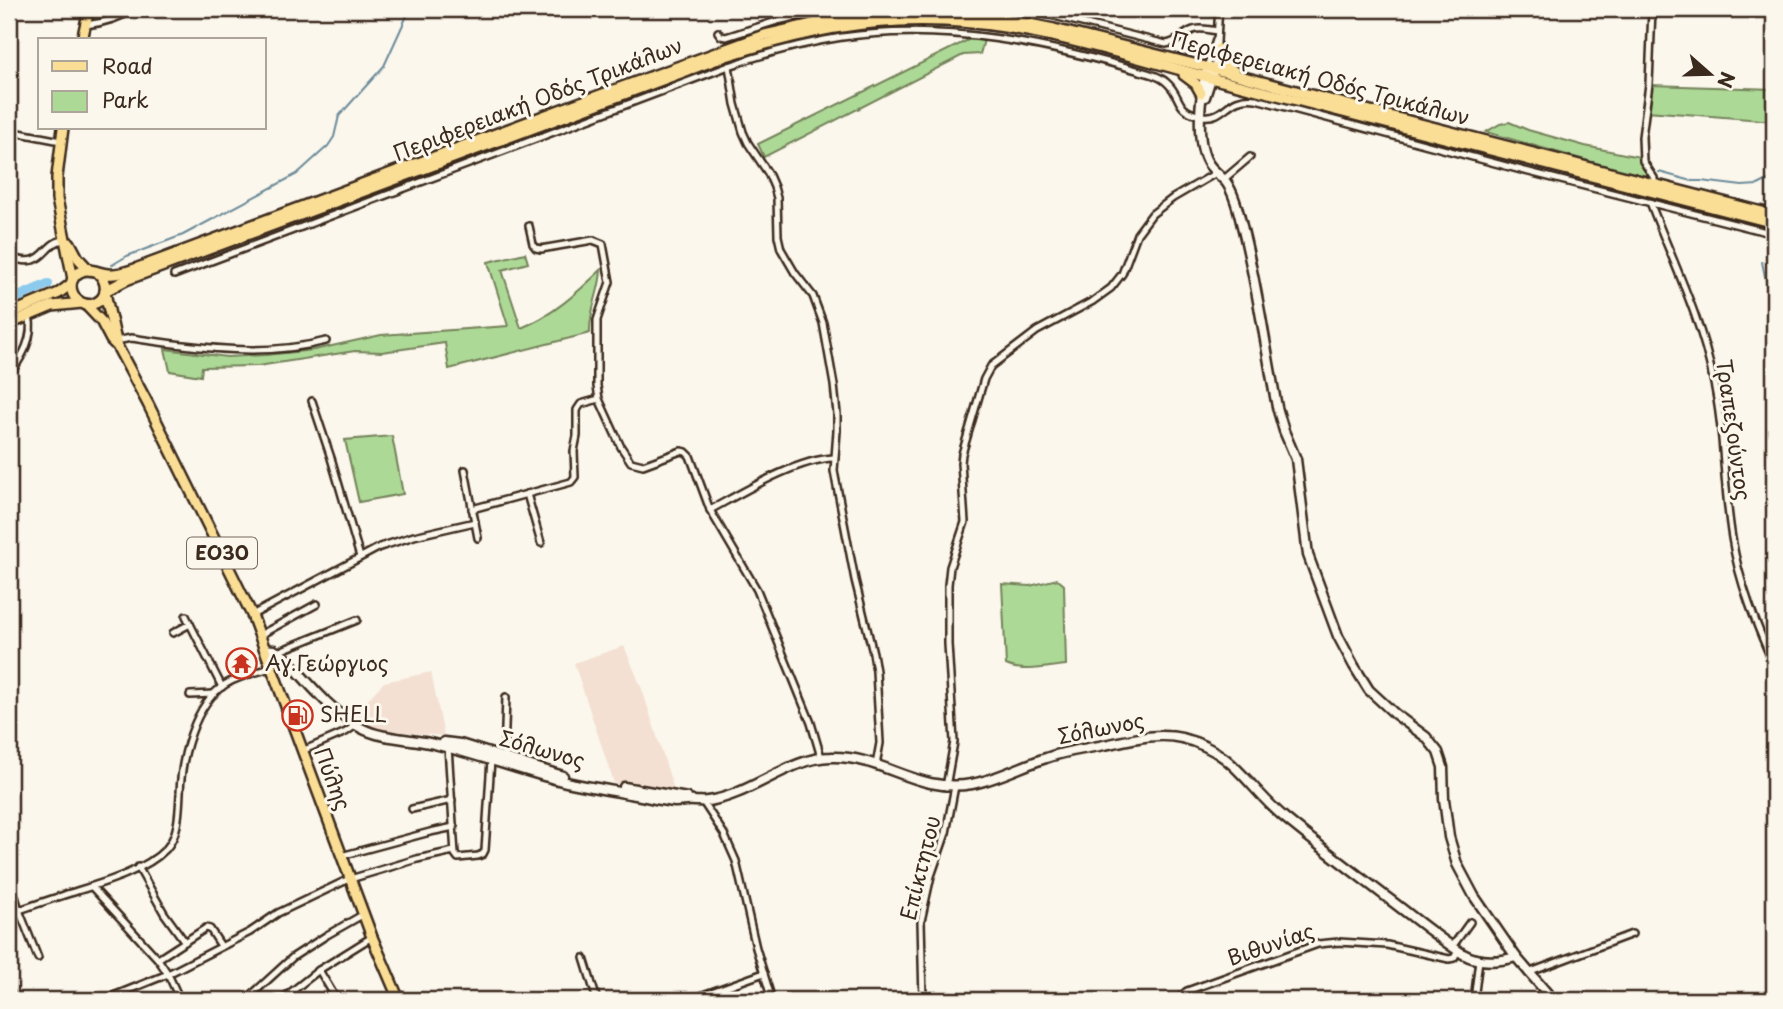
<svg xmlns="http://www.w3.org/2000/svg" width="1783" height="1009" font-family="'Playpen Sans',sans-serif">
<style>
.built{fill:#f3e0d2}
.green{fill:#add997;stroke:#74825a;stroke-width:2}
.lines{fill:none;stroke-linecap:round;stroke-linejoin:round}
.stream{stroke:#6c8b9a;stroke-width:2}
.river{stroke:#8ccbed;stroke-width:10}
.street-casing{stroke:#3b2a1e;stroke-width:10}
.secondary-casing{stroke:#3b2a1e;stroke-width:13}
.primary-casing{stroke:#3b2a1e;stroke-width:14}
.street{stroke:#fbf7ec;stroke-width:5}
.secondary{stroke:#fbf7ec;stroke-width:8}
.primary{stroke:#fbde96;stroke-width:9}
.labels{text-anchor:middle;stroke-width:6;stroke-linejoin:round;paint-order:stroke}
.shield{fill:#fbf7ec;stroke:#75685c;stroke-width:2}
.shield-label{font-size:19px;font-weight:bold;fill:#3b2a1e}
.street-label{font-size:21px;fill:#3b2a1e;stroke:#fbf7ec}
.poi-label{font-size:21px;fill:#3b2a1e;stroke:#fbf7ec;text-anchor:start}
</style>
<rect width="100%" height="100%" fill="#fbf7ec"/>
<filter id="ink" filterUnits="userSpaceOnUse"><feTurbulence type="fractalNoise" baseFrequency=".0143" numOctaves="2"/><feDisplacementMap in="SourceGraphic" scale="14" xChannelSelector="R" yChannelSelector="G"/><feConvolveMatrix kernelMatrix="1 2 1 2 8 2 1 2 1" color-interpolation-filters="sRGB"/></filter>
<g filter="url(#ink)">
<g class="built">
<polygon points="624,646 642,689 674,790 614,783 574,663"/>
<polygon points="431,672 444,736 371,729 350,718 384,682"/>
</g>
<g class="green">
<polygon points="972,38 984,40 980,54 963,55 764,157 758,144"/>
<polygon points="1651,85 1774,89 1774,121 1647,111"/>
<polygon points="1509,122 1528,130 1585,146 1640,157 1643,169 1648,173 1648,176 1645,177 1486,132 1500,124"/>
<path d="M 525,253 L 528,263 L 502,270 L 521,328 C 552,316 577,293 601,270 C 600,293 589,309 590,333 L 449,369 L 445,343 L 382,352 L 355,351 L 258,366 L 202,367 L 201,376 L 170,371 L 165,349 L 227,357 L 266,355 L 314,350 L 381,335 L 508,326 L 488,262 Z"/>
<polygon points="392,436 403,494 359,502 345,440"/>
<path d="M 1057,579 L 1064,585 L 1066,665 C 1047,667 1024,673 1006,665 L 1002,584 L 1030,586 Z"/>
</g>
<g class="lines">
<g class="stream">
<polyline points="1659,172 1692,181 1701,181 1742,186 1758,185 1774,177"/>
<polyline points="1762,262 1766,281 1774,305"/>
<polyline points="112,265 127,256 183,235 297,174 328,146 334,137 339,116 384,66 410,9"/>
</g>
<polyline class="river" points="9,301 48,284"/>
<defs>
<g id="street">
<path d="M 1016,9 L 1050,15 L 1166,44 C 1179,42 1182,34 1193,30 C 1200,27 1209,30 1217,31"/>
<polyline points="1652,9 1649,84 1642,137 1643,161 1654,178 1654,184"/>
<path d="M 86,25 C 102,23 120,18 134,9"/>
<polyline points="718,32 721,36 726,37 777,21 831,9"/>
<polyline points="729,66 735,104 743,132 748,143 768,173 774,187 777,198 778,236 781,249 795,273 813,296 823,323 834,385 837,414 837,431 834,471 855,580 873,653 876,671 880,743 876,765"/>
<polyline points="1207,67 1216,40"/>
<path d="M 1214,69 C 1218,48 1217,29 1219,9"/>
<polyline points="9,131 61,141"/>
<polyline points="1223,180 1250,157"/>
<path d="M 1650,202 C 1672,260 1701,318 1713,379 C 1725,431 1723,485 1732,538 C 1739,583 1756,624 1774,665"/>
<polyline points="529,226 533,244 536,248 541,249 593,240 603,244 610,282 597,320 597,386 599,399 621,447 631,462 643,465 681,451 686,452 690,456 710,510 757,590 811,723 821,757"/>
<path d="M 9,257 C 48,271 41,242 65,240"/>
<path d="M 174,275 L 729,66 C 766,53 803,43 842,37 C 945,22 1048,44 1147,73 C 1154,75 1161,77 1166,82 C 1183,96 1173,111 1203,116 C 1226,119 1226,95 1256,99 L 1521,170 L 1774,234"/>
<path d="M 116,341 L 131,338 C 195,347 262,358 326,341"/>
<path d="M 9,376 C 21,358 35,338 29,316"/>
<polyline points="312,401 331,458 360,557"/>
<polyline points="465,470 478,538"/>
<polyline points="527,494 541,543"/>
<polyline points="472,509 571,482 575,477 574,451 577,436 577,410 581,404 599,399"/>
<path d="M 710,510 C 743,492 797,459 834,458"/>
<polyline points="252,615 380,547 414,536 475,522"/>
<polyline points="186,616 222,687"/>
<polyline points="173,633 190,624"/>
<polyline points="260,635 317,604"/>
<polyline points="277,652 357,620"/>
<polyline points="190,695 214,694"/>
<polyline points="448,747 455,854 458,858 478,856 483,854 485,850 491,760"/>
<polyline points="302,751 346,732 356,725"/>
<polyline points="504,758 506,697"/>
<polyline points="946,787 954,742 948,644 948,585 950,567 965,522 961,463 962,454 984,379 991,366 1037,331 1093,301 1111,288 1122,274 1137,234 1152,214 1173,198 1216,173"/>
<polyline points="703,802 724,834 736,861 756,948 772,1000"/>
<polyline points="412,809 452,800"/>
<polyline points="341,856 430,832 454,827"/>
<polyline points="138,867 164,913 185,942"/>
<polyline points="9,876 19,910 38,958"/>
<polyline points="92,887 158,959 168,974 180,1000"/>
<path d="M 9,914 C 27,907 46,901 64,895 C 95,885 143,873 166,849 C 179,835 179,811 180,793 C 181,759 194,703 226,684 C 239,676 257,672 271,668"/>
<polyline points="1452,947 1470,922"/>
<polyline points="584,958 597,1000"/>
<polyline points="158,959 206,928 210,929 221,946"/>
<polyline points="319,970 337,1000"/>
<polyline points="1528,973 1632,934"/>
<polyline points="9,989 14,1000"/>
<polyline points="112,1000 111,997 168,974 250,932 278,913 347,880 417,859 454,851"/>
<polyline points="246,1000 293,957 327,935 364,914"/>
<polyline points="281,1000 319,970 372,937"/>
<polyline points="386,1000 396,993"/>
<polyline points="689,1000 764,973"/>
<polyline points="923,1000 921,921 931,876 946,833 955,786"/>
<polyline points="1181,1000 1182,995 1187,991 1318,944 1339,942 1387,945 1449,959 1454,958 1458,951"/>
<polyline points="1474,1000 1479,960"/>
</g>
<g id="secondary">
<path d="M 1206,73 C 1200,96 1195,142 1208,163 C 1213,171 1220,175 1226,182 C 1234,193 1238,209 1241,222 C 1257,283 1265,345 1277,407 L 1284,431 L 1296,459 L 1308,555 L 1338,636 L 1354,666 L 1369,690 L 1395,714 L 1426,737 L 1438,752 L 1443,767 L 1444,799 L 1449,837 L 1457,864 L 1474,896 L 1516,957 L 1553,1000"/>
<polyline points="1205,97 1214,69"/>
<path d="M 264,649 L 274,650 L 284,656 C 306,680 332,713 361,728 C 384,740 413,738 438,745 C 478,755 518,769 558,780 C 581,786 606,789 629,794 C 644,796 660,801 675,802 C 682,802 688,800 695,801 C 703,801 700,802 708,801 C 749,796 791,757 831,757 C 882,755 917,794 972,784 C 998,779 1021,766 1046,758 C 1065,751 1085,749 1104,745 C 1129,740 1157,732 1182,738 C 1236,752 1246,786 1285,818 C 1319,846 1354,872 1389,899 C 1413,917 1437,937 1463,954 C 1479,963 1498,962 1516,957"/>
<polyline points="444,742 460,744 563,776"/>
<polyline points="624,787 687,798"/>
</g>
<g id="primary">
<polyline points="82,40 89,9"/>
<polyline points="1218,49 1222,62 1235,72"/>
<polyline points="1184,75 1196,84 1201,93"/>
<polyline points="63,128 57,177 57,199 73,279"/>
<polyline points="70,243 78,258 89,270"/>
<path d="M 98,273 C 108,282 109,299 93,304 C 74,309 62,281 80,272 C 89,267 98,273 108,274 C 118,275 126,272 135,269 L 573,105 L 765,35 L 826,21 L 903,13 L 967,15 L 1000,18 L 1054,29 L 1214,69 L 1393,117 L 1774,215"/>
<path d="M 105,291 L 126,280 L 726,56 C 798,33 867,17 944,21 C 1043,25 1138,60 1234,84 C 1414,130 1594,177 1774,223"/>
<polyline points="105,293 116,341"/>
<polyline points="85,304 101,321 111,340 117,346 148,404 252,615 372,937 399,1000"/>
<polyline points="9,314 59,293 71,284"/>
<polyline points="9,324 52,306 82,303"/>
</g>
</defs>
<use href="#street" class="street-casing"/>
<use href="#secondary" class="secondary-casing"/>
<use href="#primary" class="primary-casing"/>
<use href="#street" class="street"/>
<use href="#secondary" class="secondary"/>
<use href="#primary" class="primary"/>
</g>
</g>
<defs>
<symbol id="temple-ring" viewBox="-11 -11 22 22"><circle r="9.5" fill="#fbf7ec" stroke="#c8321e" stroke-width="1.5"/><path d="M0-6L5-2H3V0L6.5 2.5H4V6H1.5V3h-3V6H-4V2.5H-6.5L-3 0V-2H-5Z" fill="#c8321e"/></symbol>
<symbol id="fuel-ring" viewBox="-11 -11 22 22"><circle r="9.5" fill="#fbf7ec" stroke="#c8321e" stroke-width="1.5"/><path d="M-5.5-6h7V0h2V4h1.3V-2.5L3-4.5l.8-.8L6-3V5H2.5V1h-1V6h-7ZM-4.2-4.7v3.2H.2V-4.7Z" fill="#c8321e"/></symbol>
</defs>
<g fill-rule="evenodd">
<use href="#temple-ring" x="224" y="646" width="35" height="35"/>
<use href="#fuel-ring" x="280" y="698" width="35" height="35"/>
</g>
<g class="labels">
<rect class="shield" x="187" y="537.5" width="70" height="31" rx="5"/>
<g class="shield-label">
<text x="222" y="560">ΕΟ30</text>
</g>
<g class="street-label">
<text transform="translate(1320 79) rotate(15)" y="7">Περιφερειακή Οδός Τρικάλων</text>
<text transform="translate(538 100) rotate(-21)" y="7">Περιφερειακή Οδός Τρικάλων</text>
<text transform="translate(1733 430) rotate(82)" y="7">Τραπεζούντος</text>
<text transform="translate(1101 729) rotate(-11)" y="7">Σόλωνος</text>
<text transform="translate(542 750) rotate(16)" y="7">Σόλωνος</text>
<text transform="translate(332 779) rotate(69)" y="7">Πύλης</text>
<text transform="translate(921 868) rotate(-76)" y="7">Επίκτητου</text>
<text transform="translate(1271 945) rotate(-19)" y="7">Βιθυνίας</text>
</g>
<g class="poi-label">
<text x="265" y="671">Αγ.Γεώργιος</text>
<text x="320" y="722">SHELL</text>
</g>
</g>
<rect width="1783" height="1009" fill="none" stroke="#fbf7ec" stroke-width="35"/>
<rect x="18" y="18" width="1748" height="974" fill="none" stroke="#3b2a1e" stroke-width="2.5" filter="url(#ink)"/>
<rect x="38" y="38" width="228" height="91" fill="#fbf7ec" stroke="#aea59a" stroke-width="2"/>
<rect x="52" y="61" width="35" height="10" fill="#fbde96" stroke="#aea59a" stroke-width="2"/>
<text x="102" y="74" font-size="21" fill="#3b2a1e">Road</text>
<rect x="52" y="91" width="35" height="21" fill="#add997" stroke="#aea59a" stroke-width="2"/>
<text x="102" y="108" font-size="21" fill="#3b2a1e">Park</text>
<g transform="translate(1710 74) rotate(110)" stroke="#fbf7ec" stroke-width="5" paint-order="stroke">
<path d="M0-5L12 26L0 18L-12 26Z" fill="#3b2a1e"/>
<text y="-10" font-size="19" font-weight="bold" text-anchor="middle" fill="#3b2a1e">N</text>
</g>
</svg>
